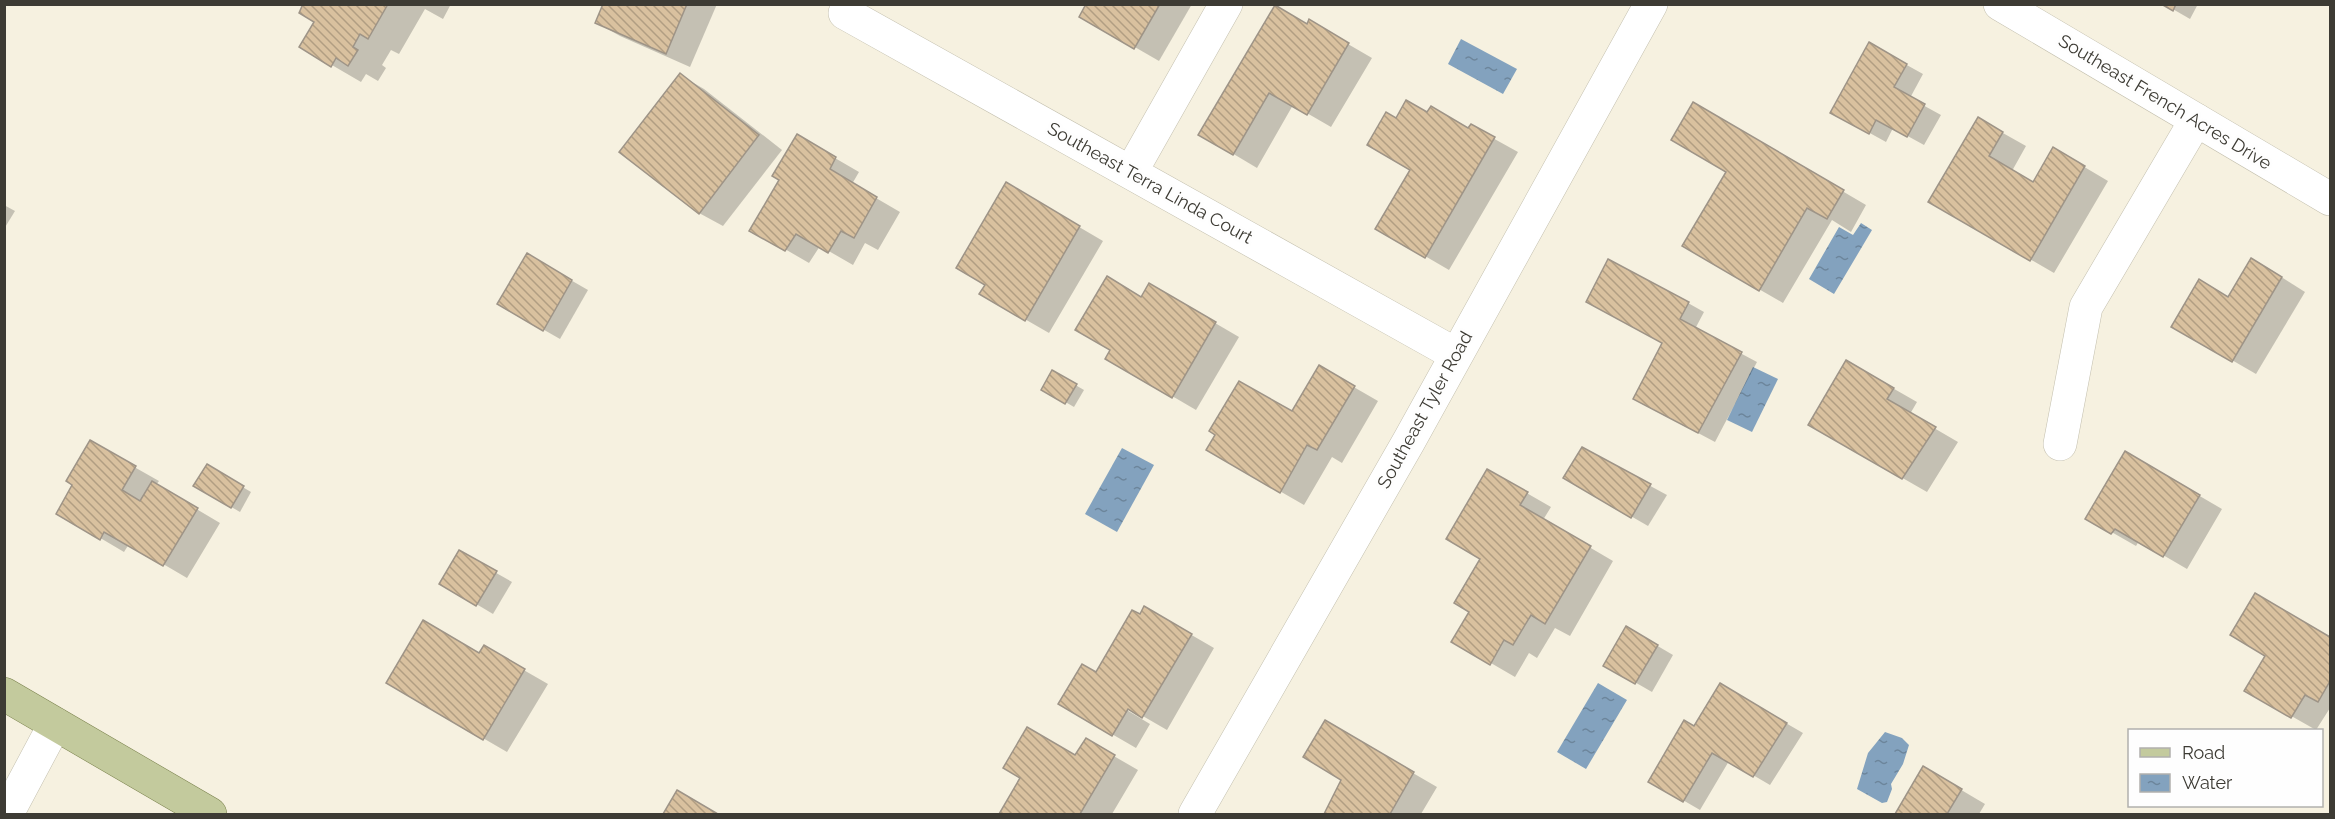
<svg xmlns="http://www.w3.org/2000/svg" width="2335" height="819" font-family="Raleway,sans-serif">
<style>
.water{fill:url(#water-ripples)}
.shadow{fill:#0003}
.building{fill:url(#building-back-hatch);stroke:#9e9487;stroke-width:1.5}
.lines{fill:none;stroke-linecap:round;stroke-linejoin:round}
.minor-casing{stroke:#c4c0af;stroke-width:34}
.major-casing{stroke:#7a814d;stroke-width:34}
.minor{stroke:#fff;stroke-width:33}
.major{stroke:#c3ca9d;stroke-width:33}
.labels{text-anchor:middle;stroke-width:6;stroke-linejoin:round;paint-order:stroke}
.street-label{font-size:18px;fill:#3d3b34;stroke:#fefefe}
</style>
<defs>
<pattern id="water-ripples" width="26" height="14" patternUnits="userSpaceOnUse" patternTransform="scale(1.5)"><rect width="26" height="14" fill="#83a2be"/><path d="M2 4q2-2 4 0t4 0M15 11q2-2 4 0t4 0" fill="none" stroke="#6c859b"/></pattern>
<pattern id="building-back-hatch" width="6" height="6" patternUnits="userSpaceOnUse" patternTransform="scale(1.5)"><rect width="6" height="6" fill="#d9c19f"/><path d="M-1 5l2 2M0 0l6 6M5-1l2 2" fill="none" stroke="#b19e82"/></pattern>
</defs>
<rect width="100%" height="100%" fill="#f6f1e0"/>
<g class="water">
<polygon points="1461,39 1517,69 1503,94 1448,64"/>
<polygon points="1861,223 1872,230 1834,294 1809,279 1839,227 1853,235"/>
<polygon points="1753,367 1778,379 1752,432 1727,420"/>
<polygon points="1122,448 1154,465 1117,532 1085,514"/>
<polygon points="1598,683 1627,700 1586,769 1557,752"/>
<polygon points="1885,732 1902,738 1909,745 1903,764 1891,784 1892,789 1887,802 1882,803 1857,789 1868,753"/>
</g>
<g class="shadow">
<polygon points="305,4 451,4 443,19 425,9 399,54 391,50 382,65 386,68 378,81 366,74 361,82 301,47 316,22"/>
<polygon points="605,4 717,4 690,67 620,36 597,23"/>
<polygon points="1088,4 1192,4 1159,61 1081,16"/>
<polygon points="2164,4 2198,4 2190,19"/>
<polygon points="1310,22 1372,58 1331,127 1293,105 1257,168 1200,134"/>
<polygon points="1869,44 1923,74 1910,98 1941,115 1924,145 1893,128 1886,142 1848,121"/>
<polygon points="680,75 704,89 782,150 723,226 699,213"/>
<polygon points="1694,104 1866,205 1851,232 1832,220 1783,303 1684,246 1728,171"/>
<polygon points="1428,115 1469,130 1471,126 1518,152 1449,270 1377,228 1412,169 1397,120"/>
<polygon points="1978,119 2026,146 2012,171 2034,183 2054,149 2108,181 2054,273 1930,201"/>
<polygon points="797,136 859,172 852,184 900,212 878,250 865,243 853,265 820,246 809,263 752,230 781,179"/>
<polygon points="1006,184 1103,241 1049,333 981,294 987,284"/>
<polygon points="4,205 15,211 4,229"/>
<polygon points="527,255 588,290 560,339 499,304"/>
<polygon points="2275,273 2305,292 2256,374 2173,326"/>
<polygon points="1150,285 1239,337 1196,410 1107,358"/>
<polygon points="1688,303 1704,312 1695,329 1757,362 1715,442 1651,408 1664,343"/>
<polygon points="1847,362 1917,402 1910,414 1958,442 1927,492 1810,425"/>
<polygon points="1319,367 1378,401 1342,463 1332,457 1304,505 1208,450 1293,413"/>
<polygon points="1053,372 1084,390 1074,407 1043,389"/>
<polygon points="90,442 159,481 156,485 220,523 187,578 129,544 124,552 58,513 74,485"/>
<polygon points="1582,449 1667,495 1648,526 1565,478"/>
<polygon points="2126,453 2222,509 2187,569 2139,541 2136,546 2087,518"/>
<polygon points="207,466 251,492 240,512 195,486"/>
<polygon points="1488,471 1551,507 1543,520 1613,561 1570,636 1555,628 1537,658 1529,653 1515,677 1453,641 1471,611 1482,558"/>
<polygon points="459,552 512,582 493,614 441,583"/>
<polygon points="2256,595 2330,638 2330,708 2316,730 2247,691 2267,656"/>
<polygon points="1145,608 1214,648 1167,730 1122,704 1120,706 1150,724 1136,748 1060,704 1097,675"/>
<polygon points="1627,628 1673,655 1652,692 1605,665"/>
<polygon points="484,647 548,684 507,752 388,683 480,655"/>
<polygon points="1720,685 1803,733 1770,785 1729,761 1700,810 1650,781 1695,728"/>
<polygon points="1325,722 1437,787 1421,814 1325,814 1343,779"/>
<polygon points="1086,740 1138,770 1112,814 1001,814 1022,778 1076,757"/>
<polygon points="1924,768 1985,804 1979,814 1897,814"/>
<polygon points="678,792 716,814 665,814"/>
</g>
<g class="building">
<polygon points="303,4 388,4 368,39 360,34 353,47 358,50 348,66 336,58 331,67 299,47 314,22 299,13"/>
<polygon points="603,4 687,4 666,54 595,23"/>
<polygon points="1086,4 1160,4 1134,49 1079,17"/>
<polygon points="2161,4 2176,4 2173,11"/>
<polygon points="1275,5 1307,24 1309,19 1349,43 1307,115 1269,93 1233,155 1198,135"/>
<polygon points="1869,42 1907,64 1894,87 1925,104 1907,137 1876,120 1869,134 1830,113"/>
<polygon points="680,73 759,135 699,214 619,152"/>
<polygon points="1406,100 1427,112 1431,106 1468,128 1471,124 1495,137 1425,258 1375,229 1410,170 1367,145 1386,112 1396,118"/>
<polygon points="1693,102 1844,190 1827,219 1807,208 1759,291 1682,246 1726,172 1671,140"/>
<polygon points="1978,117 2003,132 1989,156 2033,182 2053,147 2085,166 2030,261 1928,202"/>
<polygon points="797,134 836,157 830,169 877,197 854,238 841,231 828,253 796,234 785,251 749,231 779,180 772,176"/>
<polygon points="1006,182 1080,226 1025,321 979,294 985,285 956,268"/>
<polygon points="527,253 572,280 543,331 497,304"/>
<polygon points="2251,258 2282,277 2232,362 2171,327 2199,279 2228,297"/>
<polygon points="1608,259 1689,302 1680,319 1742,352 1698,433 1633,399 1662,343 1586,302"/>
<polygon points="1107,276 1141,297 1149,283 1216,322 1172,398 1105,359 1110,350 1075,330"/>
<polygon points="1846,360 1894,388 1887,399 1936,427 1902,479 1808,425"/>
<polygon points="1319,365 1355,386 1317,450 1307,445 1280,493 1206,450 1215,435 1209,431 1239,381 1292,411"/>
<polygon points="1052,370 1077,384 1065,404 1041,390"/>
<polygon points="90,440 136,466 122,490 140,501 152,481 198,508 163,566 104,532 100,540 56,514 72,485 66,481"/>
<polygon points="1582,447 1651,484 1631,518 1563,478"/>
<polygon points="2125,451 2200,495 2163,557 2115,529 2111,534 2085,519"/>
<polygon points="207,464 244,486 231,508 193,486"/>
<polygon points="1487,469 1528,492 1520,505 1591,546 1545,624 1531,615 1513,645 1504,640 1490,665 1451,642 1469,612 1454,603 1480,559 1446,539"/>
<polygon points="459,550 497,571 476,606 439,584"/>
<polygon points="2255,593 2330,637 2330,681 2318,702 2305,695 2291,718 2244,691 2265,656 2230,635"/>
<polygon points="1144,606 1192,634 1142,718 1128,709 1112,736 1058,704 1082,664 1096,672 1132,610 1140,614"/>
<polygon points="423,620 479,653 484,645 525,669 483,740 386,683"/>
<polygon points="1626,626 1658,645 1635,684 1603,666"/>
<polygon points="1720,683 1787,723 1753,777 1712,753 1683,802 1648,782 1684,720 1694,726"/>
<polygon points="1325,720 1414,772 1390,814 1324,814 1341,780 1303,757"/>
<polygon points="1027,727 1075,755 1086,738 1115,755 1080,814 999,814 1020,778 1003,768"/>
<polygon points="1923,766 1962,789 1947,814 1895,814"/>
<polygon points="677,790 718,814 663,814"/>
</g>
<g class="lines">
<defs>
<g id="minor">
<polyline points="850,4 845,13 1455,354"/>
<polyline points="2000,4 2330,199"/>
<polyline points="1131,172 1226,4"/>
<polyline points="2060,444 2086,307 2196,120"/>
<polyline points="7,814 55,724"/>
<polyline points="1195,814 1409,441 1651,4"/>
</g>
<polyline id="major" points="4,694 210,814"/>
</defs>
<use href="#minor" class="minor-casing"/>
<use href="#major" class="major-casing"/>
<use href="#minor" class="minor"/>
<use href="#major" class="major"/>
</g>
<g class="labels">
<g class="street-label">
<text transform="translate(2165 102) rotate(31)" y="6">Southeast French Acres Drive</text>
<text transform="translate(1150 183) rotate(29)" y="6">Southeast Terra Linda Court</text>
<text transform="translate(1425 410) rotate(-61)" y="6">Southeast Tyler Road</text>
</g>
</g>
<rect width="2335" height="819" fill="none" stroke="#3d3b34" stroke-width="12"/>
<rect x="2128" y="729" width="195" height="78" fill="#fefefe" stroke="#b1b0ad" stroke-width="1.5"/>
<rect x="2140" y="748" width="30" height="9" fill="#c3ca9d" stroke="#b1b0ad" stroke-width="1.5"/>
<text x="2182" y="759" font-size="18" fill="#3d3b34">Road</text>
<rect x="2140" y="774" width="30" height="18" fill="url(#water-ripples)" stroke="#b1b0ad" stroke-width="1.5"/>
<text x="2182" y="789" font-size="18" fill="#3d3b34">Water</text>
</svg>
